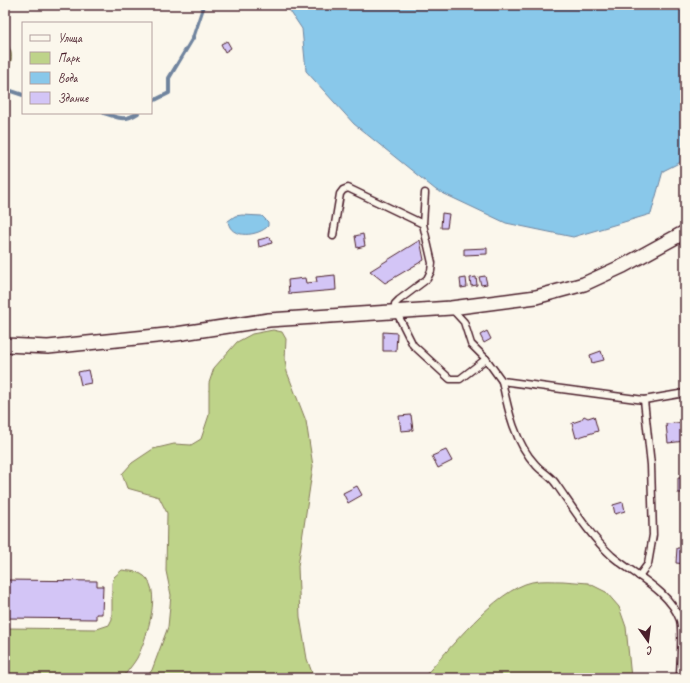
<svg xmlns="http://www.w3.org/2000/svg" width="690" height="683" font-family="Caveat,sans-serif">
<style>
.green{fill:#bed389;stroke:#84795a}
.water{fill:#89c8ea;stroke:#70849e}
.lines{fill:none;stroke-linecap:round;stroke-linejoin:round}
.stream{stroke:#70849e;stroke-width:4}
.building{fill:#d3c5f6;stroke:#4a1f2b}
.service-casing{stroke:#4a1f2b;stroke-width:9}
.minor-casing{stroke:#4a1f2b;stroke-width:16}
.service{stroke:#fbf7ec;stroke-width:6}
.minor{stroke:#fbf7ec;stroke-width:13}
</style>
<rect width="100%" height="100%" fill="#fbf7ec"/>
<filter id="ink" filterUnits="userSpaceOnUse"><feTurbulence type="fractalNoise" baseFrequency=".025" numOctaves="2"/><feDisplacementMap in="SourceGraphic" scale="8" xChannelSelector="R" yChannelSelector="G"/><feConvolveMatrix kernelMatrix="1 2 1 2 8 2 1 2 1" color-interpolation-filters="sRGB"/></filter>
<g filter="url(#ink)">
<g class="green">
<path d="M 5,41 C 15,54 12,61 5,76 Z"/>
<polygon points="273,330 282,332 286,339 285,360 287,372 306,421 313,466 298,566 300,617 307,659 314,678 146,678 152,670 168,627 171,595 166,571 167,513 159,497 127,488 122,474 132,463 153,449 174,444 191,445 201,439 209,415 209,383 214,368 237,342 252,334"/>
<path d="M 122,570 C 128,571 136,571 141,574 C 165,586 146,640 137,658 C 133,665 127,671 123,678 L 5,678 L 5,628 L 97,629 L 109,625 L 112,619 L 112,583 L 114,577 Z"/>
<path d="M 563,581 L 588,583 L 606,592 L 619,607 L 626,627 L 631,678 L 423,678 C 449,650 495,590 532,582 C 541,580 553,581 563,581 Z"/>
</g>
<g class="water">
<polygon points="286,5 685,5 685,160 663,171 651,214 573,237 506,223 436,190 354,124 306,71 302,29"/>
<path d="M 242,215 L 262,216 L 268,222 L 268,226 C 259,236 230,240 228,221 L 235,216 Z"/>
</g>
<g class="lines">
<g class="stream">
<polyline points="5,89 23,95"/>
<polyline points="151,102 169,93 169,78 193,38 204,5"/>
<path d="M 104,113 C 119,118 124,122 138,113"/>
</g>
</g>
<g class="building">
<polygon points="227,41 231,48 225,52 221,44"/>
<polygon points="442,213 449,214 447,228 441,228"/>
<polygon points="363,234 365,246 357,248 355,236"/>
<polygon points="270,237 272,243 259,247 258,240"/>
<polygon points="420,240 424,260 385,283 370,271"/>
<polygon points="487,248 487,254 464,255 464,249"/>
<polygon points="335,275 336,290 289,294 288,280 305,278 306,283 317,282 316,277"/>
<polygon points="485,276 487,284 481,285 479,277"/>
<polygon points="476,277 477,285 471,286 470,278"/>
<polygon points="466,278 467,287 461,288 460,279"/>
<polygon points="487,331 491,339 484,343 480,335"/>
<polygon points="383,332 397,333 396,351 383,351"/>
<polygon points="601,351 604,360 592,363 590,355"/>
<polygon points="88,370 91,383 81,385 78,372"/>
<polygon points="411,415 413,430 401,431 399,416"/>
<polygon points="584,416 588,418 594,416 598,431 576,438 572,423 581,420"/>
<polygon points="685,422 685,441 668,443 666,424"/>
<polygon points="446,450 452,461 438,468 432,456"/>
<rect x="678" y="478" width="7" height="15"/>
<polygon points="357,486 362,495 348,503 343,493"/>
<polygon points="623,502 625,511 615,514 613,505"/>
<polygon points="677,548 685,548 685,564 676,563"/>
<polygon points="5,580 97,581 97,586 103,586 102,614 96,614 96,619 5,618"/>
</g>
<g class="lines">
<defs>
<g id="service">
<polyline points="425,193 423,224 432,263 431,271 427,279 399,300 395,304 396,311 413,345 450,379 460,379 486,359"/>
<polyline points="333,236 340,194 343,190 348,188 423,224"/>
<polyline points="452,309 464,322 471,344 486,359 502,381 644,400 685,393"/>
<path d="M 502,381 C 508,410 515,443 536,465 C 542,472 551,476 556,484 C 573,508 590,536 612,556 C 634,575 669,590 680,620 C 683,631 680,665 680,678"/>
<polyline points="639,576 648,564 653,535 651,465 644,400"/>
</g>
<polyline id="minor" points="5,345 48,347 176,334 269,320 451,308 536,297 584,284 623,266 685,232"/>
</defs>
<use href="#service" class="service-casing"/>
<use href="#minor" class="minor-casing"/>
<use href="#service" class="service"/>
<use href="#minor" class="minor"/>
</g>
</g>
<rect width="690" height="683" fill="none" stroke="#fbf7ec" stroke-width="20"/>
<rect x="10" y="10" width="670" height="663" fill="none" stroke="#4a1f2b" stroke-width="1.5" filter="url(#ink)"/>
<rect x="22" y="22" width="130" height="92" fill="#fbf7ec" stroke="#b4a19f"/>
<rect x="30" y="35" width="20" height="6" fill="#fbf7ec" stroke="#b4a19f"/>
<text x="58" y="42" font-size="12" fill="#4a1f2b">Улица</text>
<rect x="30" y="52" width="20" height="12" fill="#bed389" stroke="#b4a19f"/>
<text x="58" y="62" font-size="12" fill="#4a1f2b">Парк</text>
<rect x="30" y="72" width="20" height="12" fill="#89c8ea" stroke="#b4a19f"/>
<text x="58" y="82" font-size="12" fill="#4a1f2b">Вода</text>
<rect x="30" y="92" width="20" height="12" fill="#d3c5f6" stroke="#b4a19f"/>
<text x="58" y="102" font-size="12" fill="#4a1f2b">Здание</text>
<g transform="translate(648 641) rotate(166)" stroke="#fbf7ec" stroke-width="3" paint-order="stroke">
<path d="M0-3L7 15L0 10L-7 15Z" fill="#4a1f2b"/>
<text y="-6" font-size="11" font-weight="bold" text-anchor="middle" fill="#4a1f2b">С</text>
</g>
</svg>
